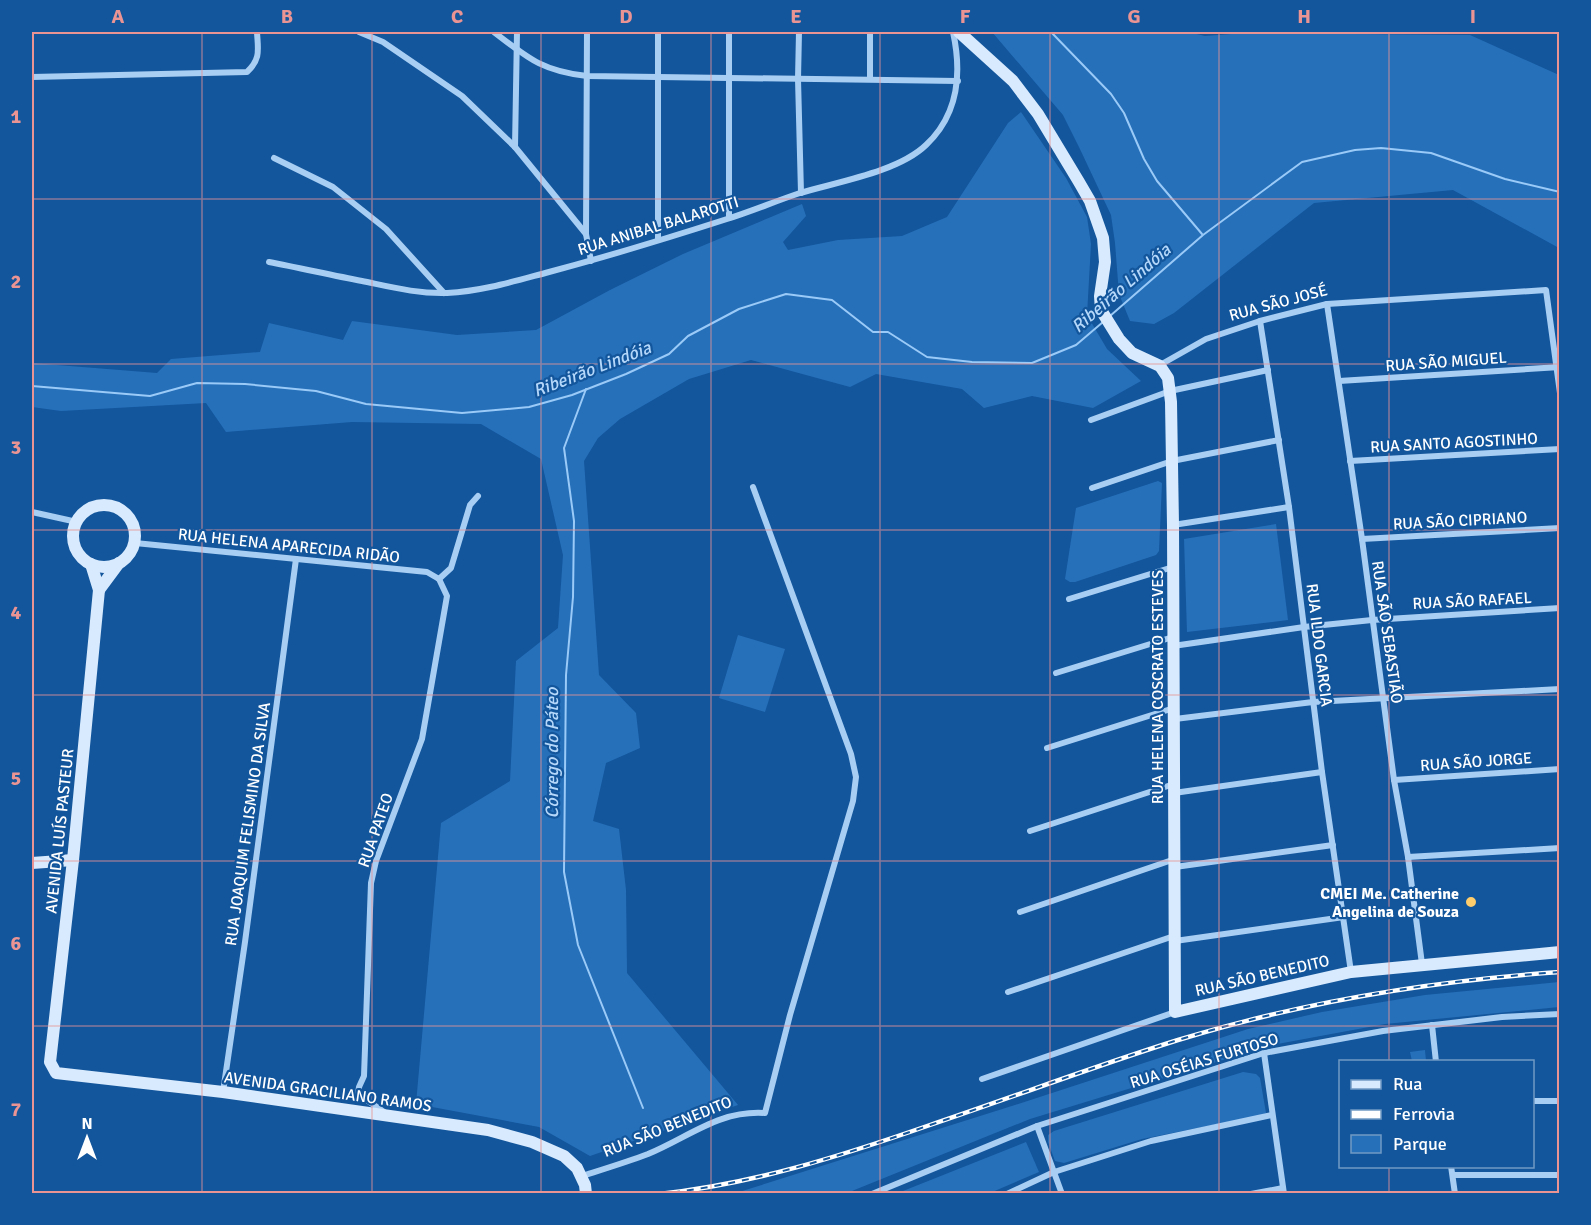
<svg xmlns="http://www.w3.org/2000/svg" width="1591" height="1225" font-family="Signika,sans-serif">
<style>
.green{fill:#2670ba}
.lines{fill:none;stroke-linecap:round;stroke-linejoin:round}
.stream{stroke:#9acaf7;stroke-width:2}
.street{stroke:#a8cef4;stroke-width:6}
.secondary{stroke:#d8eafd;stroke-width:12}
.rail-casing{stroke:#fff;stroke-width:4.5}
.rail{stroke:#13569c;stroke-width:2;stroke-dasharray:7;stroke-linecap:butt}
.grid{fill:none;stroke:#ea9494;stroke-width:1.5;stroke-opacity:0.55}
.poi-dot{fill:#ffcd6b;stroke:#13569c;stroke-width:2}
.labels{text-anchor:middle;stroke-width:4.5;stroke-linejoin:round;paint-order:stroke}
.street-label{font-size:16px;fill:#fff;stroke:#13569c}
.poi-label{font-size:16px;font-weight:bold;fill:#fff;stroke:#13569c;text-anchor:end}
.water-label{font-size:18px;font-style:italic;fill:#b5d8fa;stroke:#13569c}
.neatline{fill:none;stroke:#ea9494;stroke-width:2}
.grid-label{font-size:20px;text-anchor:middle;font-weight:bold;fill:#ea9494}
</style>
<rect width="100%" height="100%" fill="#13569c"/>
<g class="green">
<polygon points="992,32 1188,32 1205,36 1245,33 1470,35 1559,75 1559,248 1453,190 1314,203 1174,313 1154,324 1130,321 1119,294 1115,243 1111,215 1079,147 1063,115"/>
<polygon points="1021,112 1066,178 1087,217 1091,244 1087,315 1107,349 1141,381 1093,408 1032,396 984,408 962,389 876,374 850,387 751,360 689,379 620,419 598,438 584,461 599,675 636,713 640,748 606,763 593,821 619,829 626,890 627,973 738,1105 590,1156 539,1127 416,1104 441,823 510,781 516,661 558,628 563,555 541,459 481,424 352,422 226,432 206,403 61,411 32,407 32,363 157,373 171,359 260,352 269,323 343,340 352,321 457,335 536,330 610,290 683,254 802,204 806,216 783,242 788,250 838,240 902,236 947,217 1008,123"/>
<polygon points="1158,481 1162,483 1159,551 1156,555 1075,582 1070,582 1065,579 1076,508"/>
<polygon points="1276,524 1288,620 1187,632 1184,539"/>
<polygon points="738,635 785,649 765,712 719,698"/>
<polygon points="1559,982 1559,1007 1385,1024 1272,1045 1030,1119 847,1193 736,1193 1015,1105 1248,1029 1322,1012 1425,995"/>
<polygon points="1425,1050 1426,1061 1412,1061 1410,1052"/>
<polygon points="1243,1072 1256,1074 1260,1078 1266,1113 1258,1116 1142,1139 1064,1163 1055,1161 1048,1142 1048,1135 1054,1131"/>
<polygon points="1026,1142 1039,1172 990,1193 898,1193"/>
</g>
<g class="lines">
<g class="stream">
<polyline points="1051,32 1111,94 1124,113 1144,159 1157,181 1202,234"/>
<polyline points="1110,316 1203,235 1302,162 1355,150 1381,148 1431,153 1505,179 1560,192"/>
<polyline points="32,386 150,396 197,383 245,384 316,391 366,404 462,413 529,407 572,395 626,374 669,354 688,336 739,309 786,294 832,300 873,332 888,332 927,357 972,362 1032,363 1076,345 1103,322"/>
<polyline points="586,389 564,448 574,521 573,597 566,675 564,872 578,945 643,1108"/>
</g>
<g class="street">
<polyline points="359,32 383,42 462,96 515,147 586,234 591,261"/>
<path d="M 494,32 C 528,58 542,71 587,76 L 958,81"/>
<polyline points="729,32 729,218"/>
<polyline points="799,32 798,79 801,193"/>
<path d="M 32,77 L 247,72 C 261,59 258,50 257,32"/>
<polyline points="870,79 870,32"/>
<polyline points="515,147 517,32"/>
<polyline points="274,158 333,187 386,229 444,293"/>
<polyline points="586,234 587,32"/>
<polyline points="658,240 658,32"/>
<path d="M 269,262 C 300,268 331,275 362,281 C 391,287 418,294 447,293 C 483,291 515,281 549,272 C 609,256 668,238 727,219 C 752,211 776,201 800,193 C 837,182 898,172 926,145 C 959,114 962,73 953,32"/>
<polyline points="1327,304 1362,539 1394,780 1408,857 1422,964"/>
<polyline points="1260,321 1289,507 1322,772 1351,972"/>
<polyline points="1160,365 1206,339 1260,321 1327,304 1546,290 1560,393"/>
<polyline points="1339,381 1560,367"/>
<polyline points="1091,420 1170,391 1268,370"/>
<polyline points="1350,461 1560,449"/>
<polyline points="1092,488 1172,461 1279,440"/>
<polyline points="32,512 77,522"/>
<polyline points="1173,525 1289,507"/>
<polyline points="1362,539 1560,528"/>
<polyline points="135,543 427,572 439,579"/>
<polyline points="439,579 451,568 470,505 478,496"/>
<polyline points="1069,599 1173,567"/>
<polyline points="1173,646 1304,627 1372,620 1560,608"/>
<polyline points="1056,673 1173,637"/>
<polyline points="1175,719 1313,702 1560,689"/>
<polyline points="1047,748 1174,708"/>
<polyline points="1394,780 1560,769"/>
<polyline points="1174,793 1322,772"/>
<polyline points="1030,831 1174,784"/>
<polyline points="1408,857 1560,848"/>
<polyline points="1175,867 1333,845"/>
<polyline points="1020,912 1175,859"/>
<polyline points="1175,941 1344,917"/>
<polyline points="1008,992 1174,936"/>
<polyline points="1432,1025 1436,1062"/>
<polyline points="1264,1053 1284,1194"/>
<polyline points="982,1079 1175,1012"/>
<polyline points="223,1092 245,942 296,559"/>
<polyline points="1532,1101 1560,1101"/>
<polyline points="384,1112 358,1094 359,1087 364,1076 371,883 376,861 422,739 447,596 439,579"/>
<polyline points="1037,1126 1062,1194"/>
<polyline points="1451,1166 1455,1194"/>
<polyline points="1453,1175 1560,1175"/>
<path d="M 582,1176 C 604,1169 627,1162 648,1154 C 689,1137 719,1110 765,1113 L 790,1015 L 853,801 L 856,777 L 851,754 L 753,487"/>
<polyline points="872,1194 1037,1126 1264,1053 1383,1031 1502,1017 1560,1014"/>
<polyline points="1007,1194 1054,1172 1151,1141 1272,1115"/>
<polyline points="1251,1194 1283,1188"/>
</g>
<g class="secondary">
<polyline points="959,32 1013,81 1038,114 1079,182 1090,201 1103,238 1105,262 1100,296 1101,310 1119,339 1132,353 1160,366 1168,378 1171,402 1173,525 1175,1012 1351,972 1560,952"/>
<circle cx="104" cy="536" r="31"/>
<polyline points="91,564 99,590 73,860 50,1062 56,1073 223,1092 488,1130 532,1142 564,1156 577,1168 585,1185 586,1194"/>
<polyline points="99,590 119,563"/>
<polyline points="32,863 73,860"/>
</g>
<defs>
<path id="rail" d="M 659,1194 C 753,1184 841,1156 930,1125 C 1013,1097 1095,1066 1178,1040 C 1302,1002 1430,981 1560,972"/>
</defs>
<use href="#rail" class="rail-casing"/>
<use href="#rail" class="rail"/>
</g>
<path class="grid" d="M 202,32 L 202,1194M 372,32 L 372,1194M 541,32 L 541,1194M 711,32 L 711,1194M 880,32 L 880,1194M 1050,32 L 1050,1194M 1219,32 L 1219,1194M 1389,32 L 1389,1062M 32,199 L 1560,199M 32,364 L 1560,364M 32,530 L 1560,530M 32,695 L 1560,695M 32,861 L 1560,861M 32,1026 L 1560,1026M 1389,1166 L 1389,1194"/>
<circle class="poi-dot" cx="1471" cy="902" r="6"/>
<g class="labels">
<g class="street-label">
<text transform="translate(658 225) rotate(-17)" y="6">RUA ANIBAL BALAROTTI</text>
<text transform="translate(1278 302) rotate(-15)" y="6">RUA SÃO JOSÉ</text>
<text transform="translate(1446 361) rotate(-4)" y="6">RUA SÃO MIGUEL</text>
<text transform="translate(1454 442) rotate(-3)" y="6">RUA SANTO AGOSTINHO</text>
<text transform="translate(1460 520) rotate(-3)" y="6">RUA SÃO CIPRIANO</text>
<text transform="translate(289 545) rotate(6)" y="6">RUA HELENA APARECIDA RIDÃO</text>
<text transform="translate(1472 600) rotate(-3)" y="6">RUA SÃO RAFAEL</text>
<text transform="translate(1388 632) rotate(82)" y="6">RUA SÃO SEBASTIÃO</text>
<text transform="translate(1320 645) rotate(83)" y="6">RUA ILDO GARCIA</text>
<text transform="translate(1157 687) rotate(-90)" y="6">RUA HELENA COSCRATO ESTEVES</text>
<text transform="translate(1476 761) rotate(-4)" y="6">RUA SÃO JORGE</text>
<text transform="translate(247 824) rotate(-82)" y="6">RUA JOAQUIM FELISMINO DA SILVA</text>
<text transform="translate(375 830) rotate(-71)" y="6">RUA PATEO</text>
<text transform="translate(59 831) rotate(-84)" y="6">AVENIDA LUÍS PASTEUR</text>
<text transform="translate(1262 975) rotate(-13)" y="6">RUA SÃO BENEDITO</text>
<text transform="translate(1204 1060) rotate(-17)" y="6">RUA OSÉIAS FURTOSO</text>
<text transform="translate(328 1091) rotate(8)" y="6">AVENIDA GRACILIANO RAMOS</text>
<text transform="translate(667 1126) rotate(-22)" y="6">RUA SÃO BENEDITO</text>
</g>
<g class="poi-label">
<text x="1459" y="899">CMEI Me. Catherine<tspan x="1459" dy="18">Angelina de Souza</tspan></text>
</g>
<g class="water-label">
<text transform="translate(1121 288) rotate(-41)" y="6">Ribeirão Lindóia</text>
<text transform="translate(592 369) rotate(-21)" y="6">Ribeirão Lindóia</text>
<text transform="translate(552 753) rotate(-90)" y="6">Córrego do Páteo</text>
</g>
</g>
<rect width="1591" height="1225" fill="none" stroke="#13569c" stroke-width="66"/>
<rect x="1339" y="1060" width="195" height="108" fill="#13569c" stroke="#719ac4" stroke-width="1.5"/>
<rect x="1351" y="1080" width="30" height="9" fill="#d8eafd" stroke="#719ac4" stroke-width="1.5"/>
<text x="1393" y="1090" font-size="18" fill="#ffffff">Rua</text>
<rect x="1351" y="1110" width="30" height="9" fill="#ffffff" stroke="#719ac4" stroke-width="1.5"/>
<text x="1393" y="1120" font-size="18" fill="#ffffff">Ferrovia</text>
<rect x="1351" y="1135" width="30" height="18" fill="#2670ba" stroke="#719ac4" stroke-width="1.5"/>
<text x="1393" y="1150" font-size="18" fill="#ffffff">Parque</text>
<g transform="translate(87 1138)" stroke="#13569c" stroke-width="4.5" paint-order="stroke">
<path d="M0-4.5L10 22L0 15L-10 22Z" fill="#ffffff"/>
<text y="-9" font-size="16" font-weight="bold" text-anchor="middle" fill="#ffffff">N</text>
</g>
<rect x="33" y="33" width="1525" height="1159" class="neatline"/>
<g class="grid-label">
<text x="118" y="23">A</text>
<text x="287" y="23">B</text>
<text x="457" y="23">C</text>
<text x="626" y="23">D</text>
<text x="796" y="23">E</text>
<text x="965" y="23">F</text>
<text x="1134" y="23">G</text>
<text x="1304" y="23">H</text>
<text x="1473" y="23">I</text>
<text x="16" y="123">1</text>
<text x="16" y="288">2</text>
<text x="16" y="454">3</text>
<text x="16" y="619">4</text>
<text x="16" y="785">5</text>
<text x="16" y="950">6</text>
<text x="16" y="1116">7</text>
</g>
</svg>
